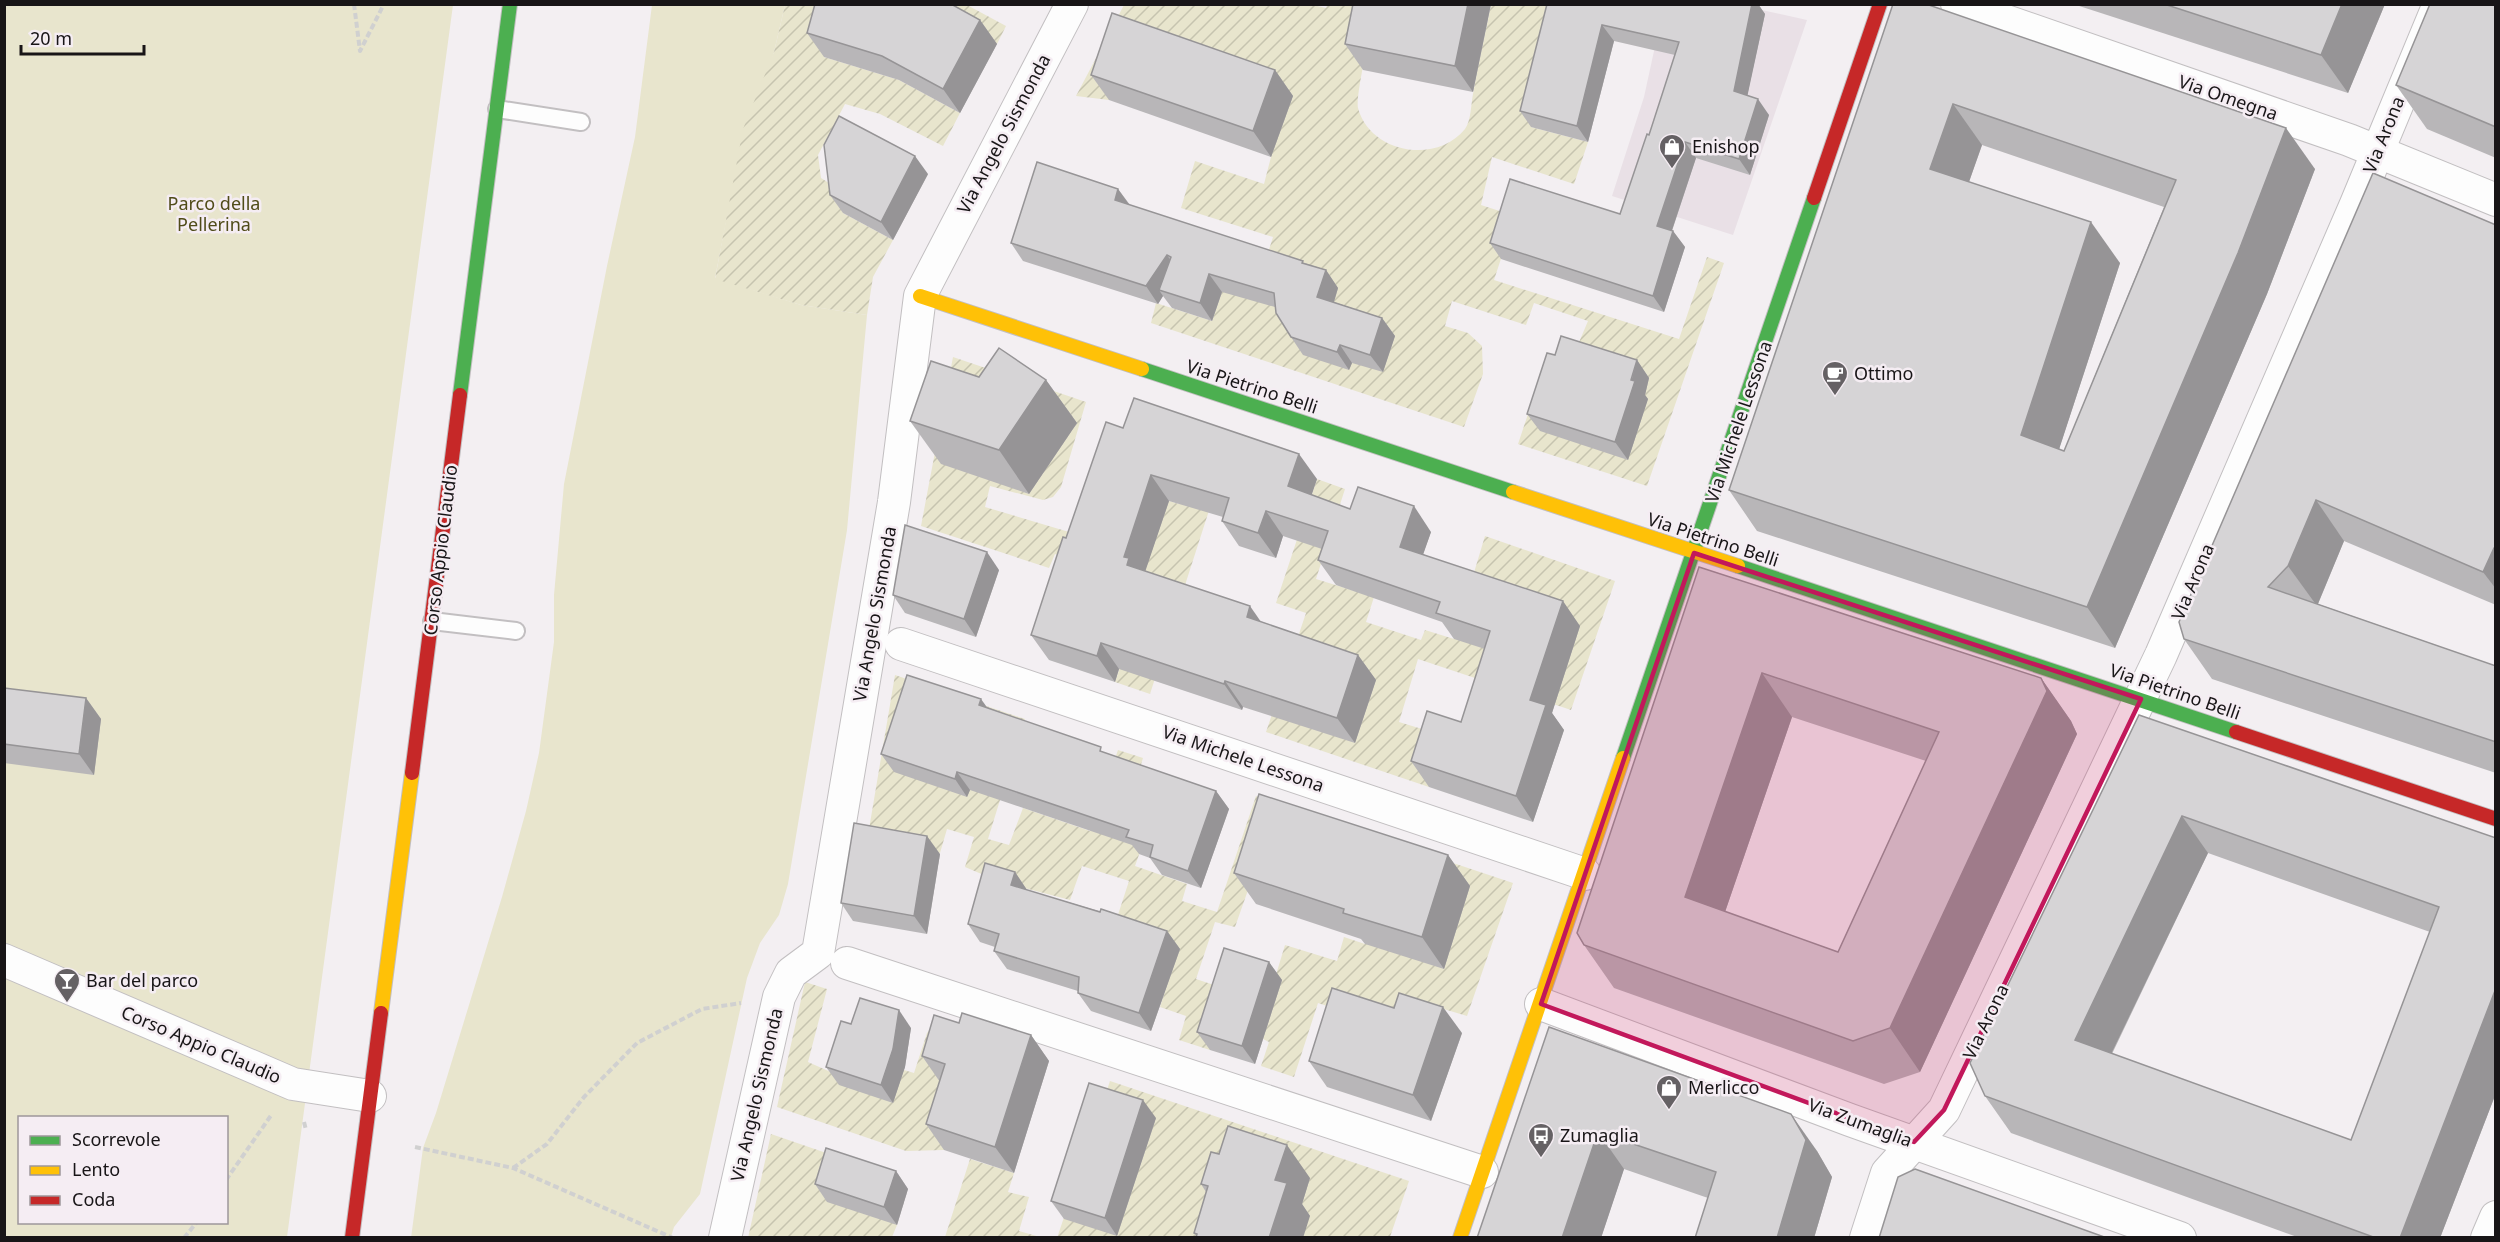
<svg xmlns="http://www.w3.org/2000/svg" width="2500" height="1242" font-family="'Noto Sans',sans-serif">
<style>
.built{fill:#e9e0e6}
.park{fill:#e8e5cd;fill-rule:evenodd}
.garden{fill:url(#garden-furrows)}
.lines{fill:none;stroke-linecap:round;stroke-linejoin:round}
.lane-casing{stroke:#c2bfc1;stroke-width:20}
.street-casing{stroke:#c2bfc1;stroke-width:34}
.fast-casing{stroke:#c2bfc1;stroke-width:16}
.slow-casing{stroke:#c2bfc1;stroke-width:16}
.jam-casing{stroke:#c2bfc1;stroke-width:16}
.path{stroke:#d0d0d0;stroke-width:4;stroke-dasharray:6 3;stroke-linecap:butt}
.lane{stroke:#fdfdfd;stroke-width:16}
.street{stroke:#fdfdfd;stroke-width:32}
.fast{stroke:#4caf50;stroke-width:14}
.slow{stroke:#ffc107;stroke-width:14}
.jam{stroke:#c62828;stroke-width:14}
.wall{fill:#b8b6b8;fill-rule:evenodd}
.shaded-wall{fill:#969496}
.building{fill:#d6d4d6;stroke:#969496;stroke-width:1.5;fill-rule:evenodd}
.marked{fill:#c2185b;fill-opacity:0.2;stroke:#c2185b;stroke-width:4.5;stroke-linejoin:round}
.labels{text-anchor:middle;stroke-width:5;stroke-linejoin:round;paint-order:stroke}
.street-label{font-size:18px;fill:#181517;stroke:#f5edf3}
.poi-label{font-size:18px;fill:#181517;stroke:#f5edf3;text-anchor:start}
.park-label{font-size:18px;fill:#504c19;stroke:#f5edf3}
</style>
<defs>
<pattern id="garden-furrows" width="10" height="10" patternUnits="userSpaceOnUse" patternTransform="scale(1.5)"><rect width="10" height="10" fill="#e8e5cd"/><path d="M-1 1l2-2M0 10L10 0M9 11l2-2" fill="none" stroke="#c6c4af"/></pattern>
</defs>
<rect width="100%" height="100%" fill="#f3eff2"/>
<polygon class="built" points="1664,5 1739,5 1807,20 1733,235 1612,196 1644,97"/>
<g class="park">
<path d="M 4,5 L 453,5 L 287,1237 L 5,1237 ZM 20,1118 L 226,1118 L 226,1222 L 20,1222 Z"/>
<polygon points="652,5 785,5 774,52 728,212 715,278 801,305 867,315 847,530 788,884 779,915 760,943 747,978 700,1194 674,1227 671,1237 411,1238 423,1148 436,1113 502,897 526,811 539,753 554,642 554,595 564,484 607,266 635,137"/>
</g>
<g class="garden">
<polygon points="923,4 967,5 1006,26 997,44"/>
<path d="M 1309,4 L 1326,8 L 1327,5 L 1376,5 C 1373,21 1355,96 1358,108 C 1370,153 1436,165 1465,129 C 1471,121 1471,104 1473,94 C 1478,64 1485,34 1491,5 L 1563,5 L 1531,127 L 1588,142 L 1574,184 L 1492,157 L 1481,205 L 1515,216 L 1494,280 L 1679,339 L 1707,257 L 1724,263 L 1647,486 L 1518,444 L 1532,402 L 1574,354 L 1588,321 L 1534,303 L 1526,325 L 1452,301 L 1445,326 L 1468,333 L 1482,346 L 1483,374 L 1464,427 L 1151,323 L 1156,303 L 1212,321 L 1235,253 L 1266,259 L 1273,237 L 1181,208 L 1195,161 L 1264,184 L 1271,157 L 1130,39 L 1109,100 L 1076,96 L 1124,5 Z"/>
<polygon points="785,5 840,5 824,57 899,80 960,113 943,146 880,114 845,104 818,155 821,178 840,190 843,213 893,240 873,277 867,315 801,305 715,279 743,129 774,52"/>
<polygon points="953,357 1086,402 1061,487 1053,497 1043,500 990,486 985,507 1069,532 1169,501 1179,504 1223,467 1150,694 1115,682 1147,584 1055,554 1049,568 921,526"/>
<polygon points="1317,479 1345,489 1316,579 1374,597 1366,622 1421,640 1425,630 1454,639 1485,536 1615,581 1571,710 1418,659 1399,722 1445,736 1429,787 1266,732 1306,613 1276,603"/>
<polygon points="895,675 1025,719 988,839 1009,845 1023,808 1090,831 1118,750 1143,758 1132,793 1158,801 1135,866 1187,884 1182,901 1217,912 1256,796 1351,829 1272,822 1235,927 1215,922 1196,979 1229,990 1210,1050 1179,1040 1186,1016 1160,1007 1178,949 1114,927 1129,881 1082,866 1070,900 998,881 965,867 974,837 947,829 940,853 867,841"/>
<polygon points="1396,844 1513,883 1467,1016 1407,998 1396,1029 1318,1003 1294,1077 1261,1066 1269,1042 1263,1039 1275,978 1285,945 1337,961 1344,937 1365,944"/>
<polygon points="805,982 827,989 808,1062 842,1077 904,1070 914,1073 927,1033 934,1024 960,1032 944,1150 906,1151 777,1107"/>
<polygon points="1110,1081 1409,1181 1390,1237 1057,1238"/>
<polygon points="771,1134 835,1156 897,1225 892,1237 748,1238"/>
<polygon points="970,1159 1014,1173 1008,1192 1029,1197 1019,1231 1040,1237 945,1237"/>
</g>
<g class="lines">
<defs>
<g id="lane">
<polyline points="497,109 581,122"/>
<polyline points="432,621 516,631"/>
</g>
<g id="street">
<polyline points="1957,4 2349,140 2496,200"/>
<polyline points="901,644 1585,874"/>
<polyline points="4,960 293,1084 370,1096"/>
<polyline points="847,963 1482,1172"/>
<polyline points="1541,1004 1850,1120 2180,1238"/>
<polyline points="725,1238 779,997 791,973 818,953 894,502 920,296 1072,4"/>
<polyline points="1866,1238 1887,1173 1944,1110 2161,655 2356,204 2439,4"/>
<polyline points="2487,1238 2496,1217"/>
</g>
<g id="fast">
<polyline points="1142,369 1513,492"/>
<polyline points="460,395 510,4"/>
<polyline points="1738,566 2236,732"/>
<polyline points="1623,758 1814,198"/>
</g>
<g id="slow">
<polyline points="920,296 1142,369"/>
<polyline points="1513,492 1738,566"/>
<polyline points="381,1013 412,773"/>
<polyline points="1460,1238 1623,758"/>
</g>
<g id="jam">
<polyline points="1814,198 1880,4"/>
<polyline points="2236,732 2496,819"/>
<polyline points="412,773 460,395"/>
<polyline points="352,1238 381,1013"/>
</g>
</defs>
<use href="#lane" class="lane-casing"/>
<use href="#street" class="street-casing"/>
<use href="#fast" class="fast-casing"/>
<use href="#slow" class="slow-casing"/>
<use href="#jam" class="jam-casing"/>
<g class="path">
<polyline points="354,4 360,51 384,4"/>
<polyline points="304,1122 306,1130"/>
<polyline points="415,1147 513,1168 673,1238"/>
<polyline points="513,1168 547,1144 584,1097 637,1043 702,1009 741,1003"/>
<polyline points="226,1180 272,1114"/>
<polyline points="184,1238 197,1222"/>
</g>
<use href="#lane" class="lane"/>
<use href="#street" class="street"/>
<use href="#fast" class="fast"/>
<use href="#slow" class="slow"/>
<use href="#jam" class="jam"/>
</g>
<g class="wall">
<polygon points="1353,4 1491,4 1473,92 1363,70 1345,44"/>
<polygon points="1547,4 1758,4 1765,14 1747,96 1769,115 1750,175 1696,158 1672,231 1673,231 1685,247 1664,312 1501,259 1490,243 1620,214 1649,135 1675,55 1614,41 1588,142 1531,127 1520,111"/>
<path d="M 1893,4 L 2315,169 L 2267,294 L 2115,648 L 1757,531 L 1729,490 ZM 1982,145 L 2164,207 L 2064,451 L 2059,449 L 2120,263 L 1969,182 Z"/>
<polygon points="2073,4 2385,4 2348,93"/>
<polygon points="2496,4 2496,158 2427,129 2396,85"/>
<polygon points="980,20 997,44 960,113 899,80 824,57 807,33"/>
<polygon points="1275,70 1293,96 1271,157 1109,100 1091,75"/>
<polygon points="928,174 893,240 843,213 830,195"/>
<polygon points="1118,189 1130,205 1326,270 1338,288 1334,302 1382,318 1395,336 1383,372 1352,363 1349,370 1303,355 1291,337 1275,307 1222,292 1212,321 1172,308 1163,296 1158,304 1023,261 1011,243"/>
<polygon points="2496,225 2496,605 2344,541 2318,604 2496,666 2496,773 2212,679 2184,639"/>
<polygon points="1555,355 1637,360 1649,378 1645,395 1648,399 1628,460 1540,431 1527,414"/>
<polygon points="1046,380 1077,423 1029,494 941,464 910,421"/>
<polygon points="1123,428 1317,479 1311,495 1350,509 1431,532 1423,554 1580,626 1552,713 1564,730 1533,822 1429,787 1411,761 1461,722 1485,649 1454,639 1442,622 1336,585 1318,560 1322,549 1283,536 1276,558 1239,546 1222,521 1223,517 1169,501 1145,571 1261,622 1358,655 1376,680 1355,743 1243,707 1242,710 1119,669 1115,682 1049,660 1031,635 1066,538"/>
<path d="M 1699,567 L 2041,678 L 2071,721 L 2077,734 L 1920,1072 L 1884,1084 L 1614,988 L 1584,945 ZM 1792,717 L 1926,761 L 1838,952 L 1725,912 Z"/>
<polygon points="999,570 976,637 905,613 893,595"/>
<polygon points="4,688 86,698 101,719 94,775 4,763"/>
<polygon points="987,707 1105,753 1216,791 1229,809 1201,888 1162,875 1150,858 1139,854 1132,845 970,790 967,797 894,772 881,754"/>
<path d="M 2139,715 L 2496,838 L 2496,1093 L 2440,1238 L 2300,1238 L 2011,1133 L 1985,1096 ZM 2208,853 L 2430,932 L 2351,1140 L 2112,1054 Z"/>
<polygon points="940,854 927,934 853,921 841,903"/>
<polygon points="1448,855 1470,886 1444,969 1365,944 1361,939 1256,904 1234,873"/>
<polygon points="1015,872 1027,890 1167,931 1180,949 1151,1031 1091,1011 1078,993 1078,991 1007,969 994,951 995,947 980,942 968,924"/>
<polygon points="1269,962 1282,980 1255,1064 1210,1050 1197,1032"/>
<polygon points="959,1023 1031,1035 1049,1061 1014,1173 944,1150 926,1124 940,1082 922,1056"/>
<polygon points="851,1024 911,1028 905,1067 893,1103 839,1085 826,1067"/>
<polygon points="1549,1027 1817,1151 1832,1177 1814,1238 1695,1238 1708,1198 1624,1169 1601,1238"/>
<polygon points="1462,1033 1431,1121 1327,1087 1309,1061"/>
<polygon points="1156,1118 1117,1236 1064,1219 1051,1201"/>
<polygon points="896,1171 908,1189 897,1225 827,1202 815,1184"/>
<polygon points="1310,1178 1302,1204 1310,1216 1196,1236 1194,1233 1206,1192 1201,1184"/>
</g>
<g class="shaded-wall">
<polygon points="1468,4 1491,4 1473,92 1455,66"/>
<polygon points="1752,4 1758,4 1765,14 1745,107 1734,91"/>
<polygon points="2342,4 2385,4 2348,93 2321,55"/>
<polygon points="980,20 997,44 960,113 943,89"/>
<polygon points="1602,25 1614,41 1588,142 1577,126"/>
<polygon points="1275,70 1293,96 1271,157 1253,131"/>
<polygon points="1758,99 1769,115 1750,175 1739,159"/>
<polygon points="1953,104 1982,145 1959,210 1930,169"/>
<polygon points="2286,128 2315,169 2267,294 2115,648 2087,607"/>
<polygon points="1685,142 1696,158 1668,242 1657,226"/>
<polygon points="915,156 928,174 893,240 881,222"/>
<polygon points="1118,189 1131,207 1115,200"/>
<polygon points="2091,222 2120,263 2050,477 2021,435"/>
<polygon points="1673,231 1685,247 1664,312 1653,296"/>
<polygon points="1167,255 1179,273 1159,290 1163,296 1158,304 1146,286"/>
<polygon points="1326,270 1338,288 1330,315 1317,297"/>
<polygon points="1209,274 1222,292 1212,321 1200,303"/>
<polygon points="1382,318 1395,336 1383,372 1370,355"/>
<polygon points="1340,345 1352,363 1349,370 1337,352"/>
<polygon points="1637,360 1649,378 1645,395 1648,399 1628,460 1615,442"/>
<polygon points="1046,380 1077,423 1029,494 999,450"/>
<polygon points="1299,454 1317,479 1306,512 1288,486"/>
<polygon points="1151,475 1169,501 1143,578 1127,565 1124,557"/>
<polygon points="2316,500 2344,541 2317,606 2288,566"/>
<polygon points="1414,506 1431,532 1417,572 1400,547"/>
<polygon points="1266,511 1283,536 1276,558 1258,533"/>
<polygon points="2494,548 2496,550 2496,589 2483,572"/>
<polygon points="987,552 999,570 976,637 964,619"/>
<polygon points="1563,601 1580,626 1552,713 1564,730 1533,822 1516,796 1530,700"/>
<polygon points="1250,606 1268,632 1247,617"/>
<polygon points="1101,643 1119,669 1115,682 1097,656"/>
<polygon points="1358,655 1376,680 1355,743 1337,718"/>
<polygon points="1762,673 1792,717 1715,941 1685,897"/>
<polygon points="2041,678 2071,721 2077,734 1920,1072 1890,1028"/>
<polygon points="1225,681 1243,707 1242,710 1224,684"/>
<polygon points="86,698 101,719 94,775 79,754"/>
<polygon points="981,699 994,717 979,705"/>
<polygon points="957,772 970,790 967,797 955,779"/>
<polygon points="1216,791 1229,809 1201,888 1188,871"/>
<polygon points="2182,816 2208,853 2100,1077 2075,1040"/>
<polygon points="927,836 940,854 927,934 914,916"/>
<polygon points="1448,855 1470,886 1444,969 1422,937"/>
<polygon points="1015,872 1027,890 1011,885"/>
<polygon points="1167,931 1180,949 1151,1031 1139,1013"/>
<polygon points="1269,962 1282,980 1255,1064 1242,1046"/>
<polygon points="2496,988 2496,1093 2440,1238 2400,1238"/>
<polygon points="1443,1007 1462,1033 1431,1121 1413,1095"/>
<polygon points="899,1010 911,1028 905,1067 893,1103 881,1085"/>
<polygon points="1031,1035 1049,1061 1014,1173 995,1147"/>
<polygon points="1143,1100 1156,1118 1117,1236 1105,1218"/>
<polygon points="1791,1114 1817,1151 1832,1177 1814,1238 1777,1238"/>
<polygon points="1598,1132 1624,1169 1601,1238 1562,1238"/>
<polygon points="1287,1145 1310,1178 1302,1204 1310,1216 1303,1238 1269,1238 1275,1180"/>
<polygon points="896,1171 908,1189 897,1225 884,1207"/>
</g>
<g class="building">
<polygon points="815,4 951,4 980,20 943,89 882,56 807,33"/>
<polygon points="1353,4 1468,4 1455,66 1345,44"/>
<polygon points="1547,4 1752,4 1734,91 1758,99 1739,159 1685,142 1657,226 1673,231 1653,296 1490,243 1510,179 1620,214 1647,134 1649,135 1679,42 1602,25 1577,126 1520,111"/>
<path d="M 1893,4 L 1926,4 L 2286,128 L 2238,253 L 2087,607 L 1729,490 ZM 1953,104 L 2176,180 L 2064,451 L 2021,435 L 2091,222 L 1930,169 Z"/>
<polygon points="2164,4 2342,4 2321,55"/>
<polygon points="2430,4 2496,4 2496,127 2396,85"/>
<polygon points="1112,13 1275,70 1253,131 1091,75"/>
<polygon points="839,116 915,156 881,222 830,195 824,145"/>
<polygon points="1037,162 1118,189 1115,200 1303,261 1302,263 1326,270 1317,297 1382,318 1370,355 1340,345 1337,352 1291,337 1276,313 1274,293 1209,274 1200,303 1159,290 1171,257 1167,255 1146,286 1011,243"/>
<polygon points="2373,173 2496,225 2496,548 2494,548 2483,572 2316,500 2288,566 2268,587 2496,666 2496,742 2184,639 2179,622"/>
<polygon points="1561,336 1637,360 1631,380 1635,381 1615,442 1527,414 1547,353 1555,355"/>
<polygon points="999,348 1046,380 999,450 910,421 931,361 979,377"/>
<polygon points="1134,398 1299,454 1288,486 1350,509 1358,487 1414,506 1400,547 1563,601 1530,700 1546,705 1516,796 1411,761 1427,711 1461,722 1490,631 1436,613 1440,602 1318,560 1328,531 1266,511 1258,533 1222,521 1229,498 1151,475 1124,557 1129,558 1127,565 1250,606 1247,617 1358,655 1337,718 1225,681 1224,684 1101,643 1097,656 1031,635 1063,537 1066,538 1106,422 1123,428"/>
<polygon points="905,525 987,552 964,619 893,595"/>
<path d="M 1699,567 L 2041,678 L 2047,691 L 1890,1028 L 1853,1041 L 1584,945 L 1577,933 ZM 1762,673 L 1939,732 L 1838,952 L 1685,897 Z"/>
<polygon points="907,675 981,699 979,705 1101,747 1100,751 1216,791 1188,871 1150,857 1153,845 1126,837 1129,830 957,772 955,779 881,754"/>
<polygon points="4,688 86,698 79,754 4,744"/>
<path d="M 2139,715 L 2496,838 L 2496,988 L 2400,1238 L 2376,1238 L 1985,1096 L 1970,1063 ZM 2182,816 L 2439,907 L 2351,1140 L 2075,1040 Z"/>
<polygon points="1259,794 1448,855 1422,937 1343,913 1344,909 1234,873"/>
<polygon points="854,823 927,836 914,916 841,903"/>
<polygon points="985,863 1015,872 1011,885 1100,912 1101,909 1167,931 1139,1013 1078,993 1079,977 994,951 999,934 968,924"/>
<polygon points="1224,948 1269,962 1242,1046 1197,1032"/>
<polygon points="1332,988 1394,1008 1399,993 1443,1007 1413,1095 1309,1061"/>
<polygon points="860,998 899,1010 893,1049 881,1085 826,1067 841,1021 851,1024"/>
<polygon points="962,1013 1031,1035 995,1147 926,1124 945,1064 922,1056 934,1015 959,1023"/>
<polygon points="1549,1027 1791,1114 1806,1140 1777,1238 1695,1238 1716,1172 1598,1132 1562,1238 1477,1238"/>
<polygon points="1089,1083 1143,1100 1105,1218 1051,1201"/>
<polygon points="1228,1126 1287,1145 1275,1180 1287,1183 1269,1238 1196,1238 1197,1234 1194,1233 1208,1186 1201,1184 1211,1152 1219,1154"/>
<polygon points="826,1148 896,1171 884,1207 815,1184"/>
<polygon points="1915,1169 2107,1238 1879,1238 1898,1177"/>
</g>
<path class="marked" d="M 1694,553 L 2141,699 L 1944,1110 L 1914,1142 L 1541,1004 Z"/>
<defs>
<symbol id="shop-pin" viewBox="-11 -11 22 30"><path d="M0 17L-7.5 6A9.5 9.5 0 1 1 7.5 6Z" fill="#656164" stroke="#f5edf3"/><path d="M-5-2.5h2.3a2.7 3.5 0 0 1 5.4 0H5L5.5 6h-11ZM-1.5-2.5h3a1.5 2.3 0 0 0-3 0Z" fill="#fff"/></symbol>
<symbol id="cafe-pin" viewBox="-11 -11 22 30"><path d="M0 17L-7.5 6A9.5 9.5 0 1 1 7.5 6Z" fill="#656164" stroke="#f5edf3"/><path d="M-5.5-4.5H6V0H3Q3 3.5 0 3.5H-2.5Q-5.5 3.5-5.5 0ZM3-3.2v2h1.7v-2ZM-6 4.5H4V6H-6Z" fill="#fff"/></symbol>
<symbol id="bar-pin" viewBox="-11 -11 22 30"><path d="M0 17L-7.5 6A9.5 9.5 0 1 1 7.5 6Z" fill="#656164" stroke="#f5edf3"/><path d="M-6-5H6L.8 .8V4.5H3.5V6h-7V4.5H-.8V.8Z" fill="#fff"/></symbol>
<symbol id="bus-pin" viewBox="-11 -11 22 30"><path d="M0 17L-7.5 6A9.5 9.5 0 1 1 7.5 6Z" fill="#656164" stroke="#f5edf3"/><path d="M-5-6H5V4H4V6H2V4H-2V6H-4V4H-5ZM-3.5-4V0h7V-4ZM-3.5 1.2v1.5H-2V1.2ZM2 1.2v1.5H3.5V1.2Z" fill="#fff"/></symbol>
</defs>
<g fill-rule="evenodd">
<use href="#shop-pin" x="1657" y="132" width="30" height="40"/>
<use href="#cafe-pin" x="1820" y="359" width="30" height="40"/>
<use href="#bar-pin" x="52" y="966" width="30" height="40"/>
<use href="#shop-pin" x="1654" y="1073" width="30" height="40"/>
<use href="#bus-pin" x="1526" y="1121" width="30" height="40"/>
</g>
<g class="labels">
<g class="street-label">
<text transform="translate(2228 98) rotate(19)" y="6">Via Omegna</text>
<text transform="translate(1004 134) rotate(-62)" y="6">Via Angelo Sismonda</text>
<text transform="translate(2384 135) rotate(-68)" y="6">Via Arona</text>
<text transform="translate(1252 387) rotate(18)" y="6">Via Pietrino Belli</text>
<text transform="translate(1739 422) rotate(-71)" y="6">Via Michele Lessona</text>
<text transform="translate(1713 540) rotate(18)" y="6">Via Pietrino Belli</text>
<text transform="translate(441 550) rotate(-83)" y="6">Corso Appio Claudio</text>
<text transform="translate(2193 582) rotate(-67)" y="6">Via Arona</text>
<text transform="translate(875 614) rotate(-80)" y="6">Via Angelo Sismonda</text>
<text transform="translate(2175 692) rotate(19)" y="6">Via Pietrino Belli</text>
<text transform="translate(1243 759) rotate(19)" y="6">Via Michele Lessona</text>
<text transform="translate(1986 1022) rotate(-64)" y="6">Via Arona</text>
<text transform="translate(201 1045) rotate(23)" y="6">Corso Appio Claudio</text>
<text transform="translate(757 1095) rotate(-77)" y="6">Via Angelo Sismonda</text>
<text transform="translate(1860 1123) rotate(20)" y="6">Via Zumaglia</text>
</g>
<g class="poi-label">
<text x="1692" y="153">Enishop</text>
<text x="1854" y="380">Ottimo</text>
<text x="86" y="987">Bar del parco</text>
<text x="1688" y="1094">Merlicco</text>
<text x="1560" y="1142">Zumaglia</text>
</g>
<g class="park-label">
<text x="214" y="210">Parco della<tspan x="214" dy="21">Pellerina</tspan></text>
</g>
</g>
<rect width="2500" height="1242" fill="none" stroke="#181517" stroke-width="12"/>
<rect x="18" y="1116" width="210" height="108" fill="#f5edf3" stroke="#9d979b" stroke-width="1.5"/>
<rect x="30" y="1136" width="30" height="9" fill="#4caf50" stroke="#9d979b" stroke-width="1.5"/>
<text x="72" y="1146" font-size="18" fill="#181517">Scorrevole</text>
<rect x="30" y="1166" width="30" height="9" fill="#ffc107" stroke="#9d979b" stroke-width="1.5"/>
<text x="72" y="1176" font-size="18" fill="#181517">Lento</text>
<rect x="30" y="1196" width="30" height="9" fill="#c62828" stroke="#9d979b" stroke-width="1.5"/>
<text x="72" y="1206" font-size="18" fill="#181517">Coda</text>
<path d="M21 45v9h123v-9" fill="none" stroke="#181517" stroke-width="3"/>
<text x="30" y="45" font-size="18" fill="#181517" stroke="#f5edf3" stroke-width="4.5" paint-order="stroke">20 m</text>
</svg>
